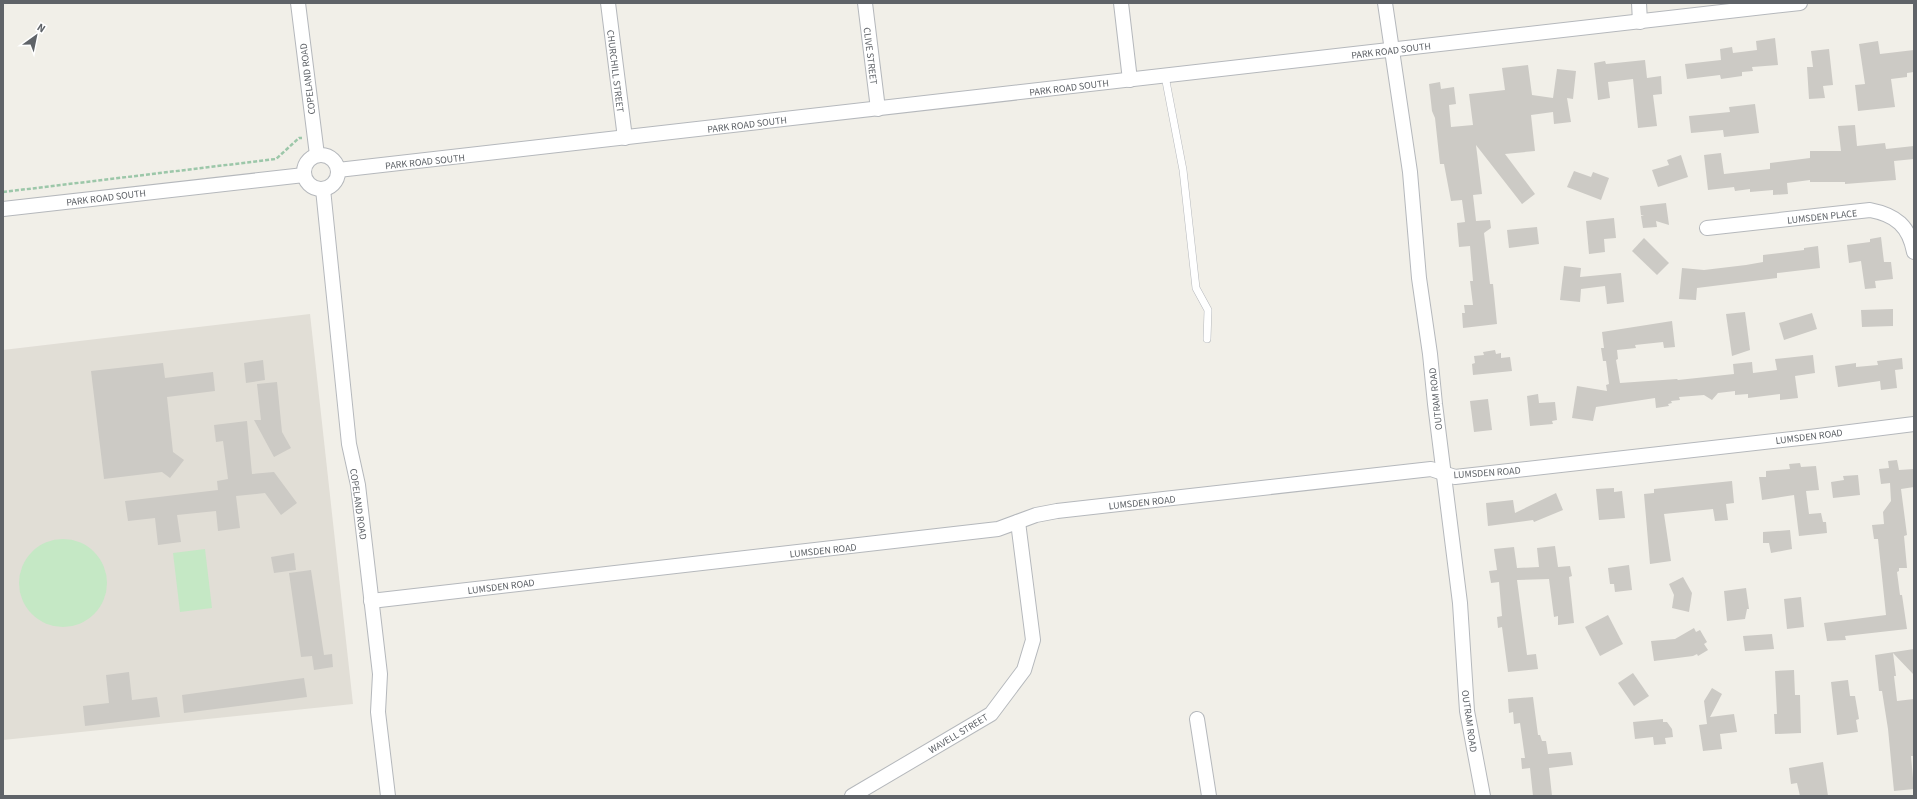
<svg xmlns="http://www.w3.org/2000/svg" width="1917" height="799" font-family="'Source Sans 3',sans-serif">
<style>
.education{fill:#e1ded6}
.green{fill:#c5e8c5}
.building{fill:#cccac5}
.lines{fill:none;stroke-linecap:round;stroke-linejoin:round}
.service-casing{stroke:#b5b8bc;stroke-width:8}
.minor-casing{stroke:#b5b8bc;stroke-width:16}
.path{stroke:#9cc7a9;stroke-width:2.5;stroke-dasharray:4 2;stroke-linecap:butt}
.service{stroke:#fff;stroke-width:7}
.minor{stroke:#fff;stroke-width:14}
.labels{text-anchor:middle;stroke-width:3;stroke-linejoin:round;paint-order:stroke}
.street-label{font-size:10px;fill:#5f6368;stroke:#fff}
</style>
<rect width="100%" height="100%" fill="#f1efe8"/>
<polygon class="education" points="310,314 353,704 3,740 3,350"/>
<g class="green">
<circle cx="63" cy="583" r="44"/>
<polygon points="205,549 212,608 180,612 173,553"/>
</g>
<g class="building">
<polygon points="1775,38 1778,65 1752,67 1753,71 1742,72 1742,76 1721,79 1720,75 1687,79 1685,64 1721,60 1720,49 1732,47 1733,53 1757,50 1756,41"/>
<polygon points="1878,41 1880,54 1914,50 1914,72 1907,73 1907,77 1891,79 1895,107 1858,111 1855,85 1865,84 1859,44"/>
<polygon points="1829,49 1833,85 1823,86 1825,98 1809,99 1807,67 1813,67 1811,51"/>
<polygon points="1645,60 1647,78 1661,76 1662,94 1653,95 1657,126 1638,128 1633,79 1608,82 1610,98 1598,100 1594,63 1605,61 1606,64"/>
<polygon points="1528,65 1532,95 1553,98 1557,69 1576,71 1573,99 1567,98 1571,122 1554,124 1553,112 1531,115 1535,151 1505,154 1535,194 1522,204 1476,145 1482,194 1473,195 1476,221 1490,220 1491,228 1484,233 1490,284 1493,284 1497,324 1463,328 1462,313 1465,313 1464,305 1473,305 1470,281 1473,281 1470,246 1459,247 1457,223 1465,222 1462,200 1451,201 1444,164 1440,164 1435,118 1432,111 1429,84 1440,82 1441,89 1454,87 1456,104 1449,105 1451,127 1473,125 1469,94 1505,90 1502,68"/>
<polygon points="1755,104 1759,133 1724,137 1723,130 1691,133 1689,116 1730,112 1729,107"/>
<polygon points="1855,125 1857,146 1885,143 1886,149 1914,146 1914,159 1894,161 1896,180 1845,184 1845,182 1810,182 1810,180 1787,183 1788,194 1773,195 1773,190 1750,192 1750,189 1735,191 1734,187 1708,190 1704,155 1721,153 1724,174 1770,169 1770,163 1810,158 1810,151 1841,151 1838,126"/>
<polygon points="1681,155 1688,177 1658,187 1652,170 1669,165 1667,160"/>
<polygon points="1574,171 1591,177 1593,172 1609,178 1601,200 1567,187"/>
<polygon points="1666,203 1669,225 1656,221 1657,227 1643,228 1641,216 1644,216 1641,215 1640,206"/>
<polygon points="1614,218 1616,238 1604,239 1605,252 1589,254 1586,221"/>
<polygon points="1537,227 1539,244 1509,248 1507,230"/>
<polygon points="1881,237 1884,262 1891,262 1893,279 1875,281 1876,288 1865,289 1861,261 1849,263 1847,245 1870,242 1870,239"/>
<polygon points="1644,238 1669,263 1657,275 1632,251"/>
<polygon points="1818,246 1820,268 1777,273 1777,278 1697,288 1696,300 1679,299 1682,268 1704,270 1746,265 1763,262 1763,255 1804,250 1804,248"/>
<polygon points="1564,266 1581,268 1580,277 1621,273 1624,302 1607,304 1605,286 1581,289 1580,302 1560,300"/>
<polygon points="1893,309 1893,326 1862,327 1861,310"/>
<polygon points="1745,312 1750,350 1732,356 1726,314"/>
<polygon points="1812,313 1817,329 1784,340 1779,323"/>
<polygon points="1672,321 1675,347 1664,348 1663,342 1635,345 1636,348 1617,350 1618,359 1616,360 1620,383 1677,379 1678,380 1734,374 1733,364 1752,362 1753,373 1777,370 1775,359 1813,355 1815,373 1795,376 1798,398 1780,400 1780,394 1748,398 1748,394 1735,395 1735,391 1718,393 1712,400 1704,395 1679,397 1680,400 1671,401 1672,403 1668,404 1669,406 1656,408 1655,398 1596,407 1593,421 1572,418 1577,386 1607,391 1606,385 1609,384 1606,361 1603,361 1601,348 1604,348 1602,332"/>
<polygon points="1495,350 1496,354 1501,353 1501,358 1510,357 1512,371 1473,375 1472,364 1475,363 1474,356 1484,355 1483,352"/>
<polygon points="1902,358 1903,369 1895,370 1897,388 1881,390 1880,381 1838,387 1835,366 1856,363 1856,367 1878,365 1877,361"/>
<polygon points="263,360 265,380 246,383 244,363"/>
<polygon points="163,363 165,378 213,372 215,391 167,397 173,452 184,460 170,478 162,472 104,479 91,371"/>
<polygon points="277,382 282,432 291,448 274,457 254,420 261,420 257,384"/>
<polygon points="1538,394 1539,403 1555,402 1557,420 1552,421 1553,424 1530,426 1527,396"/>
<polygon points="1488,399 1492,430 1474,432 1470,401"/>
<polygon points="247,421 252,474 274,472 297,503 281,515 265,493 236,496 240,528 218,531 216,511 177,515 181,542 158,545 155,518 128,521 125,501 218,490 217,481 228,479 223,441 216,442 214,425"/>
<polygon points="1897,460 1899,470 1914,469 1914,487 1901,489 1907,535 1904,536 1907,568 1899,568 1899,571 1897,572 1900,595 1902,595 1907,629 1845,636 1846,640 1827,641 1824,623 1886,615 1878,539 1874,539 1872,525 1884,524 1883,512 1891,501 1890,483 1881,484 1879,469 1889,468 1888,461"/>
<polygon points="1800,463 1801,467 1816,466 1819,490 1806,491 1809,514 1821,513 1823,522 1826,522 1827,533 1799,536 1794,495 1762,500 1759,477 1766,477 1766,471 1790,469 1789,464"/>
<polygon points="1858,475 1860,495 1833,498 1831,482 1844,480 1843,476"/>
<polygon points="1732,481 1734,503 1726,504 1728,520 1715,521 1713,509 1664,514 1671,561 1650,564 1644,494 1654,493 1654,489"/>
<polygon points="1614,488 1614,492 1622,491 1625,518 1599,520 1596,489"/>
<polygon points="1556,493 1563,510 1534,522 1533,520 1488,526 1486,503 1513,500 1515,513"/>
<polygon points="1790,530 1792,549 1771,553 1769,543 1763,543 1763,532"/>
<polygon points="1555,546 1558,567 1570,566 1572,576 1569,577 1574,623 1558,625 1558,616 1554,617 1549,579 1517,580 1527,655 1536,654 1538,669 1508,672 1502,627 1498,628 1497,617 1502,616 1499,582 1491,583 1489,571 1497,570 1494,549 1514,547 1517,568 1539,567 1537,548"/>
<polygon points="294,553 296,570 274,573 271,557"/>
<polygon points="1629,565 1632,590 1615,592 1614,584 1610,584 1608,568"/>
<polygon points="311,570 324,655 332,654 333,667 314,670 312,656 301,657 289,573"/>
<polygon points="1683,577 1692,593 1689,612 1672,608 1674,595 1669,584"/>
<polygon points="1746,588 1749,609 1747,609 1745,619 1727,621 1724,591"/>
<polygon points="1801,597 1804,627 1787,629 1784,599"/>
<polygon points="1608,615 1623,644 1600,656 1585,627"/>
<polygon points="1694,628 1696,632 1700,630 1707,642 1704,644 1708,650 1698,656 1697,654 1693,656 1654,661 1651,641 1675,639"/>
<polygon points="1772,634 1774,649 1745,651 1743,636"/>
<polygon points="1914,649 1914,675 1893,653 1896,676 1894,676 1897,701 1914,699 1914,756 1911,756 1914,789 1894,791 1888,729 1882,691 1879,691 1875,655"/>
<polygon points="1794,670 1795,695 1800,695 1801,733 1775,734 1774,714 1777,714 1775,671"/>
<polygon points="129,672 132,700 157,697 160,717 85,726 83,706 109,703 106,675"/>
<polygon points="1633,673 1649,696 1634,706 1618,683"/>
<polygon points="304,678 307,697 184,713 182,695"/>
<polygon points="1848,680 1850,696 1855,696 1859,719 1856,720 1858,732 1837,735 1831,682"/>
<polygon points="1712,688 1722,694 1710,717 1734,714 1737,732 1720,734 1722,749 1703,751 1699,725 1707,724 1704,701"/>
<polygon points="1533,697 1538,735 1540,735 1542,741 1546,741 1548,754 1571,752 1573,765 1549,768 1552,796 1533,796 1530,768 1522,769 1521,758 1525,758 1520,723 1514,724 1513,712 1509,713 1508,699"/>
<polygon points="1663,719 1663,722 1667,722 1672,729 1673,737 1665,738 1666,744 1654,745 1653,737 1635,739 1633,722"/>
<polygon points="1823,762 1828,796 1800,796 1797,783 1791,784 1789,768"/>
</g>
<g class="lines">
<defs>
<polyline id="service" points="1165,76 1183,170 1196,288 1208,310 1207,339"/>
<g id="minor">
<polyline points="298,3 317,155"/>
<polyline points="608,3 625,138"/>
<polyline points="865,3 878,109"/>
<polyline points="1121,3 1130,80"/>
<polyline points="1385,3 1410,172 1419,278 1430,354 1435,404 1460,603 1467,711 1483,796"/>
<polyline points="1639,3 1640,22"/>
<circle cx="321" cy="172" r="17"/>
<polyline points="338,170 1800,3"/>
<polyline points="323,189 349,444 358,485 380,674 378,712 388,796"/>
<polyline points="3,209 304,175"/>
<path d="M 1707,228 L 1870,210 C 1896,215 1909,226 1914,252"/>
<polyline points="371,601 998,529 1036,515 1057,511 1431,469 1455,477 1818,436 1914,424"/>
<polyline points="1197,719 1209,796"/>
<polyline points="852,796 991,714 1024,670 1033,640 1018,522"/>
</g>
</defs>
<use href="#service" class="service-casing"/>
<use href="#minor" class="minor-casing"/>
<polyline class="path" points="3,192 276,159 299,138 302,138"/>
<use href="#service" class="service"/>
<use href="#minor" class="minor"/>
</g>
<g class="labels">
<g class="street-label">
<text transform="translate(1391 50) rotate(-7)" y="4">PARK ROAD SOUTH</text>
<text transform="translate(871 56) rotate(83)" y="4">CLIVE STREET</text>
<text transform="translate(616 71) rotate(83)" y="4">CHURCHILL STREET</text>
<text transform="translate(307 79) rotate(-97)" y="4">COPELAND ROAD</text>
<text transform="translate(1069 87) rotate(-7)" y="4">PARK ROAD SOUTH</text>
<text transform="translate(747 124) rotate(-7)" y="4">PARK ROAD SOUTH</text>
<text transform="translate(425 161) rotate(-6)" y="4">PARK ROAD SOUTH</text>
<text transform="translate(106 197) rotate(-7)" y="4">PARK ROAD SOUTH</text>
<text transform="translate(1822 216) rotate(-6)" y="4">LUMSDEN PLACE</text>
<text transform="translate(1435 399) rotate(-96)" y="4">OUTRAM ROAD</text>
<text transform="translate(1809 436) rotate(-7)" y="4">LUMSDEN ROAD</text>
<text transform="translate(1487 472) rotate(-4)" y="4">LUMSDEN ROAD</text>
<text transform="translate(1142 502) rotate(-6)" y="4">LUMSDEN ROAD</text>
<text transform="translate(359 504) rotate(82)" y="4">COPELAND ROAD</text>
<text transform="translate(823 550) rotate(-6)" y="4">LUMSDEN ROAD</text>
<text transform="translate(501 586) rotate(-7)" y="4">LUMSDEN ROAD</text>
<text transform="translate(1470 721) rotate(82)" y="4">OUTRAM ROAD</text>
<text transform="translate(958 733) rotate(-31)" y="4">WAVELL STREET</text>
</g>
</g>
<rect width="1917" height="799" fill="none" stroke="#5f6368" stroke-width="8"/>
<g transform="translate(36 36) rotate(33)" stroke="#ffffff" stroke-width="3" paint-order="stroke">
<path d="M0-3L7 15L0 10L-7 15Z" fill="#5f6368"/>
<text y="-6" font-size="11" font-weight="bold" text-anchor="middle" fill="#5f6368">N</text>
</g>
</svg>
